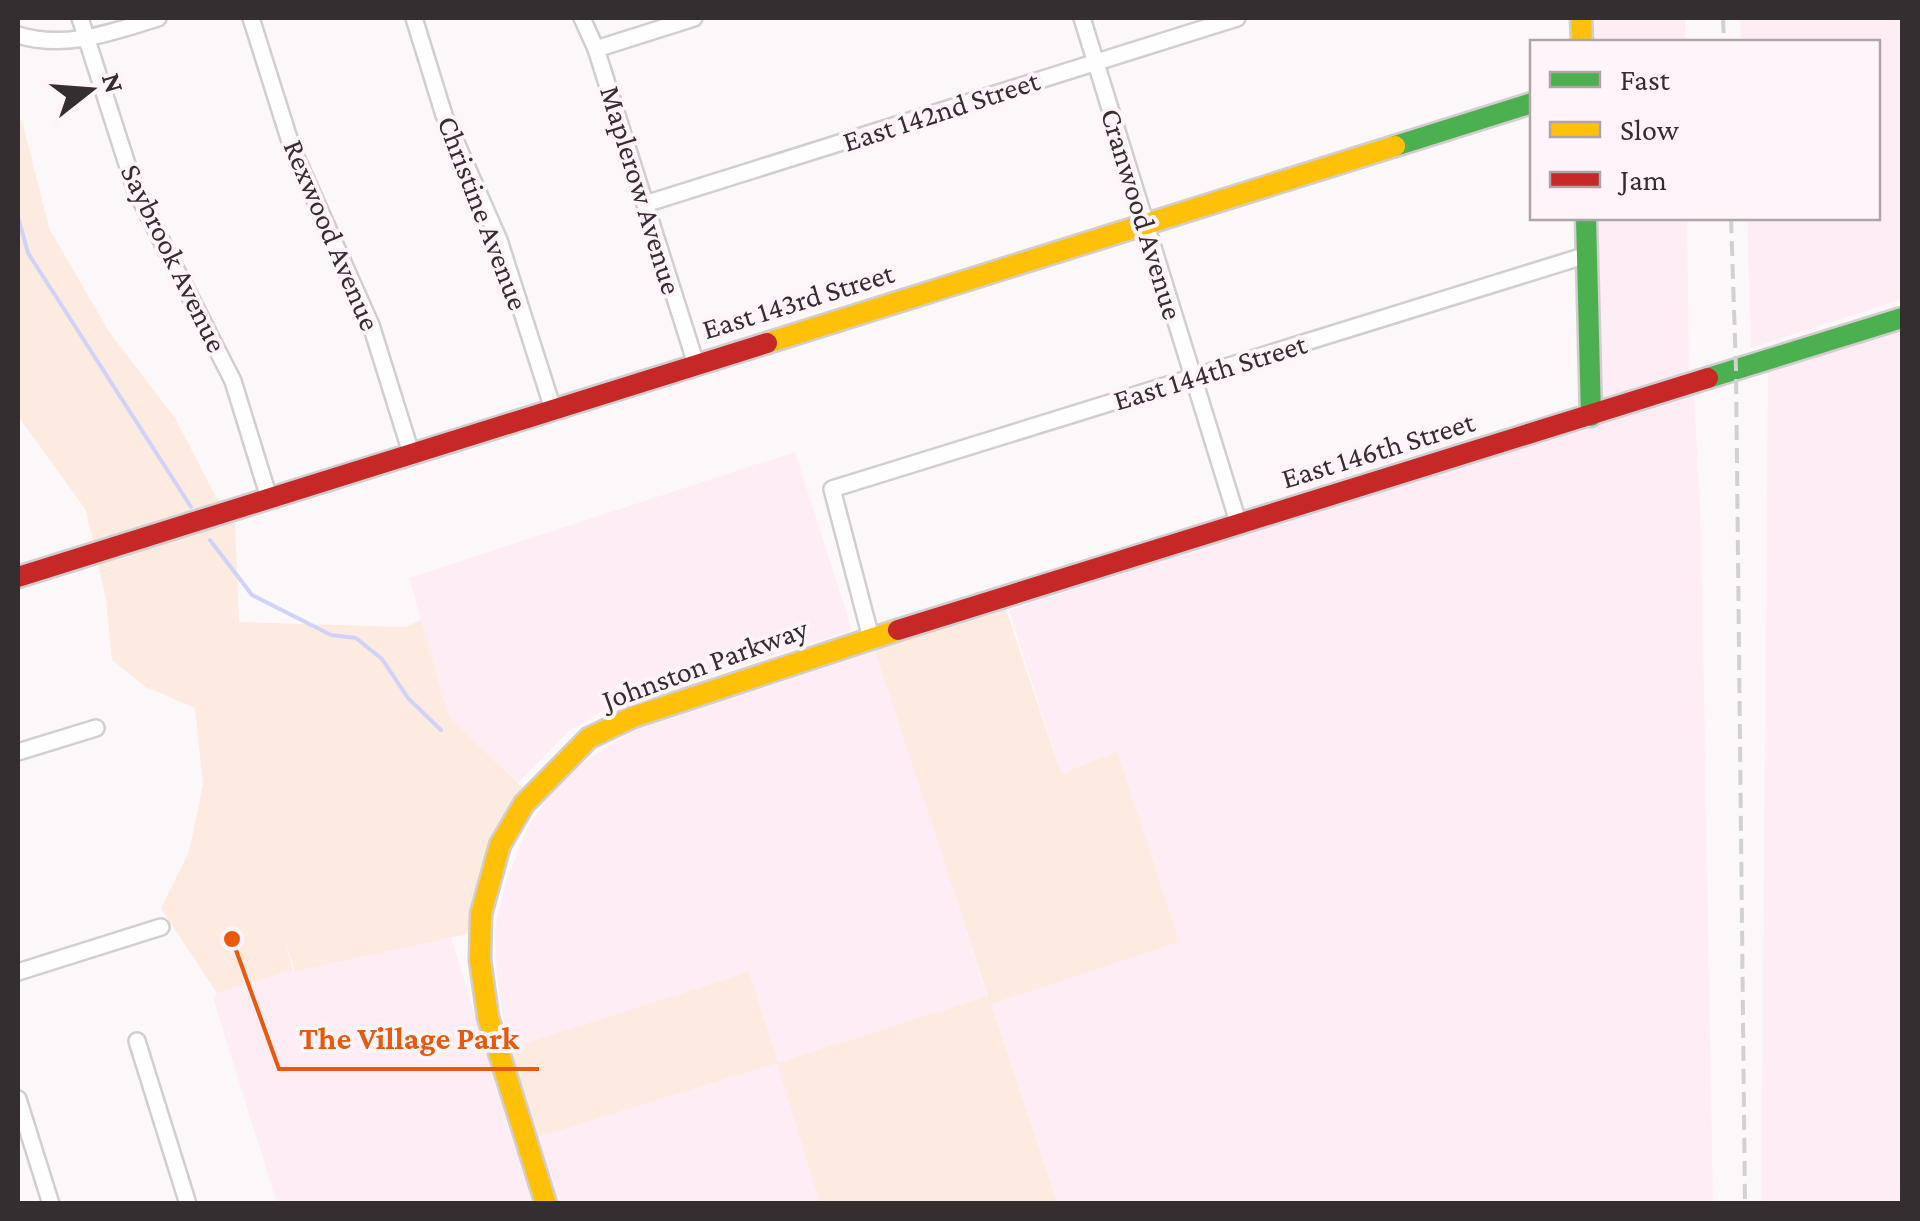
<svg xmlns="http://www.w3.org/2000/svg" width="1920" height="1221" font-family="'Crimson Pro',serif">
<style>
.built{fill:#feedf5}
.green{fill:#fdeae0}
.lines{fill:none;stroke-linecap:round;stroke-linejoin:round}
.stream{stroke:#d0d3f7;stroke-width:4}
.street-casing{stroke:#d2cdcf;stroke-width:20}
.fast-casing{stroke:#d2cdcf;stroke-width:25}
.slow-casing{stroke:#d2cdcf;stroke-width:25}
.jam-casing{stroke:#d2cdcf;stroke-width:25}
.street{stroke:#fffefe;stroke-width:15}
.fast{stroke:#4caf50;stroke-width:20}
.slow{stroke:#ffc107;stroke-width:20}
.jam{stroke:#c62828;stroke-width:20}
.rail{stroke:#d2d1d1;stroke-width:4;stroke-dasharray:15 8;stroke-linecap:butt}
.labels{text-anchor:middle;stroke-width:8;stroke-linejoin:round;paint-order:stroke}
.street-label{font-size:30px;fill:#352e31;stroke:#fff4f9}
.leader{fill:none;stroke:#e8590c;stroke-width:4}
.callout-dot{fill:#e8590c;stroke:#fff4f9;stroke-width:4}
.callout-label{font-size:32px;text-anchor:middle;font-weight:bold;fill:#e8590c;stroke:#fff4f9;stroke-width:8;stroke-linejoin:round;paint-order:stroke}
</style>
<rect width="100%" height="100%" fill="#fcf7f9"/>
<g class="built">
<polygon points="1581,18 1685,18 1685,42 1582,42"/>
<polygon points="1740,18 1902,18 1902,299 1751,348 1747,218 1878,218 1878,42 1741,42"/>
<polygon points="1586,218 1687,218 1689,385 1591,416"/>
<polygon points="1902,330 1902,1136 1899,1203 1761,1203 1768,372"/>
<polygon points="1694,393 1701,529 1713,1203 1057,1203 991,1004 1178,942 1117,753 1061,774 1009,610"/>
<polygon points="795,452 852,630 602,711 569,731 518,783 449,717 409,578"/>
<polygon points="877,651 987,996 821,1203 556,1203 535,1138 777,1063 508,1049 497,979 495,929 506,882 527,829 563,775 634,730"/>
<polygon points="451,937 532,1203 277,1203 214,1001 217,993 293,970"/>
</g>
<g class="green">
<polygon points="18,120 22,121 49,228 109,332 175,418 215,495 235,521 239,622 405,627 421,620 449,717 531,796 524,804 481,931 295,971 283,934 293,970 217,993 161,908 189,852 203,785 195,708 146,687 112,660 106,599 86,510 18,416"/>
<polygon points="1002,598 1061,774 1117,752 1179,942 991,1004 1057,1203 820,1203 777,1063 535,1138 508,1049 749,972 778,1063 988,996 871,638"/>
</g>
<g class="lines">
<g class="stream">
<polyline points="18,217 28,253 191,507"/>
<polyline points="210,540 252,595 331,635 356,638 382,659 408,698 441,730"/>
</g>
<defs>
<g id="street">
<polyline points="80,18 135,189 233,381 269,498"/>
<polyline points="251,18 292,148 371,325 411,453"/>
<polyline points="414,18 444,115 499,240 553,409"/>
<polyline points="582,18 596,49 696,364"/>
<polyline points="1082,18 1239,525"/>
<path d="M 18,35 C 66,50 112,32 158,18"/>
<polyline points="596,49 694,18"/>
<polyline points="645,204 1237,18"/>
<polyline points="871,638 832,489 1587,255"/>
<polyline points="18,752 96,728"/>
<polyline points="18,972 161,927"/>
<polyline points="137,1041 188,1204"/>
<polyline points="18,1099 51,1204"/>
</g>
<g id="fast">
<polyline points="1395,146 1532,103"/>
<polyline points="1586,218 1591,416"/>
<polyline points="1708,378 1902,318"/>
</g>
<g id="slow">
<polyline points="1581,18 1582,42"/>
<polyline points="767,343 1395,146"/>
<polyline points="546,1204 488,1017 480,960 481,914 500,845 524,804 589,738 633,717 898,630"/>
</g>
<g id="jam">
<polyline points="18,577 767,343"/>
<polyline points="898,630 1708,378"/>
</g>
</defs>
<use href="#street" class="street-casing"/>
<use href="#fast" class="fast-casing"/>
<use href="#slow" class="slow-casing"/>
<use href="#jam" class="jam-casing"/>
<use href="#street" class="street"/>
<use href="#fast" class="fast"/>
<use href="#slow" class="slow"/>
<use href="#jam" class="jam"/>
<g class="rail">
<polyline points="1723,18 1724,42"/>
<polyline points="1731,218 1736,370 1745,1204"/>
</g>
</g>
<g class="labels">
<g class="street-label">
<text transform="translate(941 111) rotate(-18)" y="10">East 142nd Street</text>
<text transform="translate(641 190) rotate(73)" y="10">Maplerow Avenue</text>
<text transform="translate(483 213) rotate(69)" y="10">Christine Avenue</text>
<text transform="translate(1142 214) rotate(73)" y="10">Cranwood Avenue</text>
<text transform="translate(332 235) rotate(67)" y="10">Rexwood Avenue</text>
<text transform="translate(174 258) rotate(64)" y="10">Saybrook Avenue</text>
<text transform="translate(798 301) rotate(-17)" y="10">East 143rd Street</text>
<text transform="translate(1210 372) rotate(-17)" y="10">East 144th Street</text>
<text transform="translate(1378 450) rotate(-17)" y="10">East 146th Street</text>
<text transform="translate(705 664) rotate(-20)" y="10">Johnston Parkway</text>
</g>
</g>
<path class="leader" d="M232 939L279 1069H539"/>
<circle class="callout-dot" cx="232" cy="939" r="10"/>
<g class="callout-label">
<text x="409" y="1049">The Village Park</text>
</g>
<rect width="1920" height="1221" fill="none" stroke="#352e31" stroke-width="40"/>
<rect x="1530" y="40" width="350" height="180" fill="#fff4f9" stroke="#aea5a9" stroke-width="2.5"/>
<rect x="1550" y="72" width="50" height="15" fill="#4caf50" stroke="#aea5a9" stroke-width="2.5"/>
<text x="1620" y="90" font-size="30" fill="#352e31">Fast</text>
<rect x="1550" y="122" width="50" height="15" fill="#ffc107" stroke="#aea5a9" stroke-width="2.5"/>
<text x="1620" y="140" font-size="30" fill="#352e31">Slow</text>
<rect x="1550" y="172" width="50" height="15" fill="#c62828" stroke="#aea5a9" stroke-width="2.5"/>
<text x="1620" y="190" font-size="30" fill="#352e31">Jam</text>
<g transform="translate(90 90) rotate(73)" stroke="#fff4f9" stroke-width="8" paint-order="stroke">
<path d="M0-8L18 38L0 25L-18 38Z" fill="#352e31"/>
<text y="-15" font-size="28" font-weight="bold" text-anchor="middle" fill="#352e31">N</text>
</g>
</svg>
